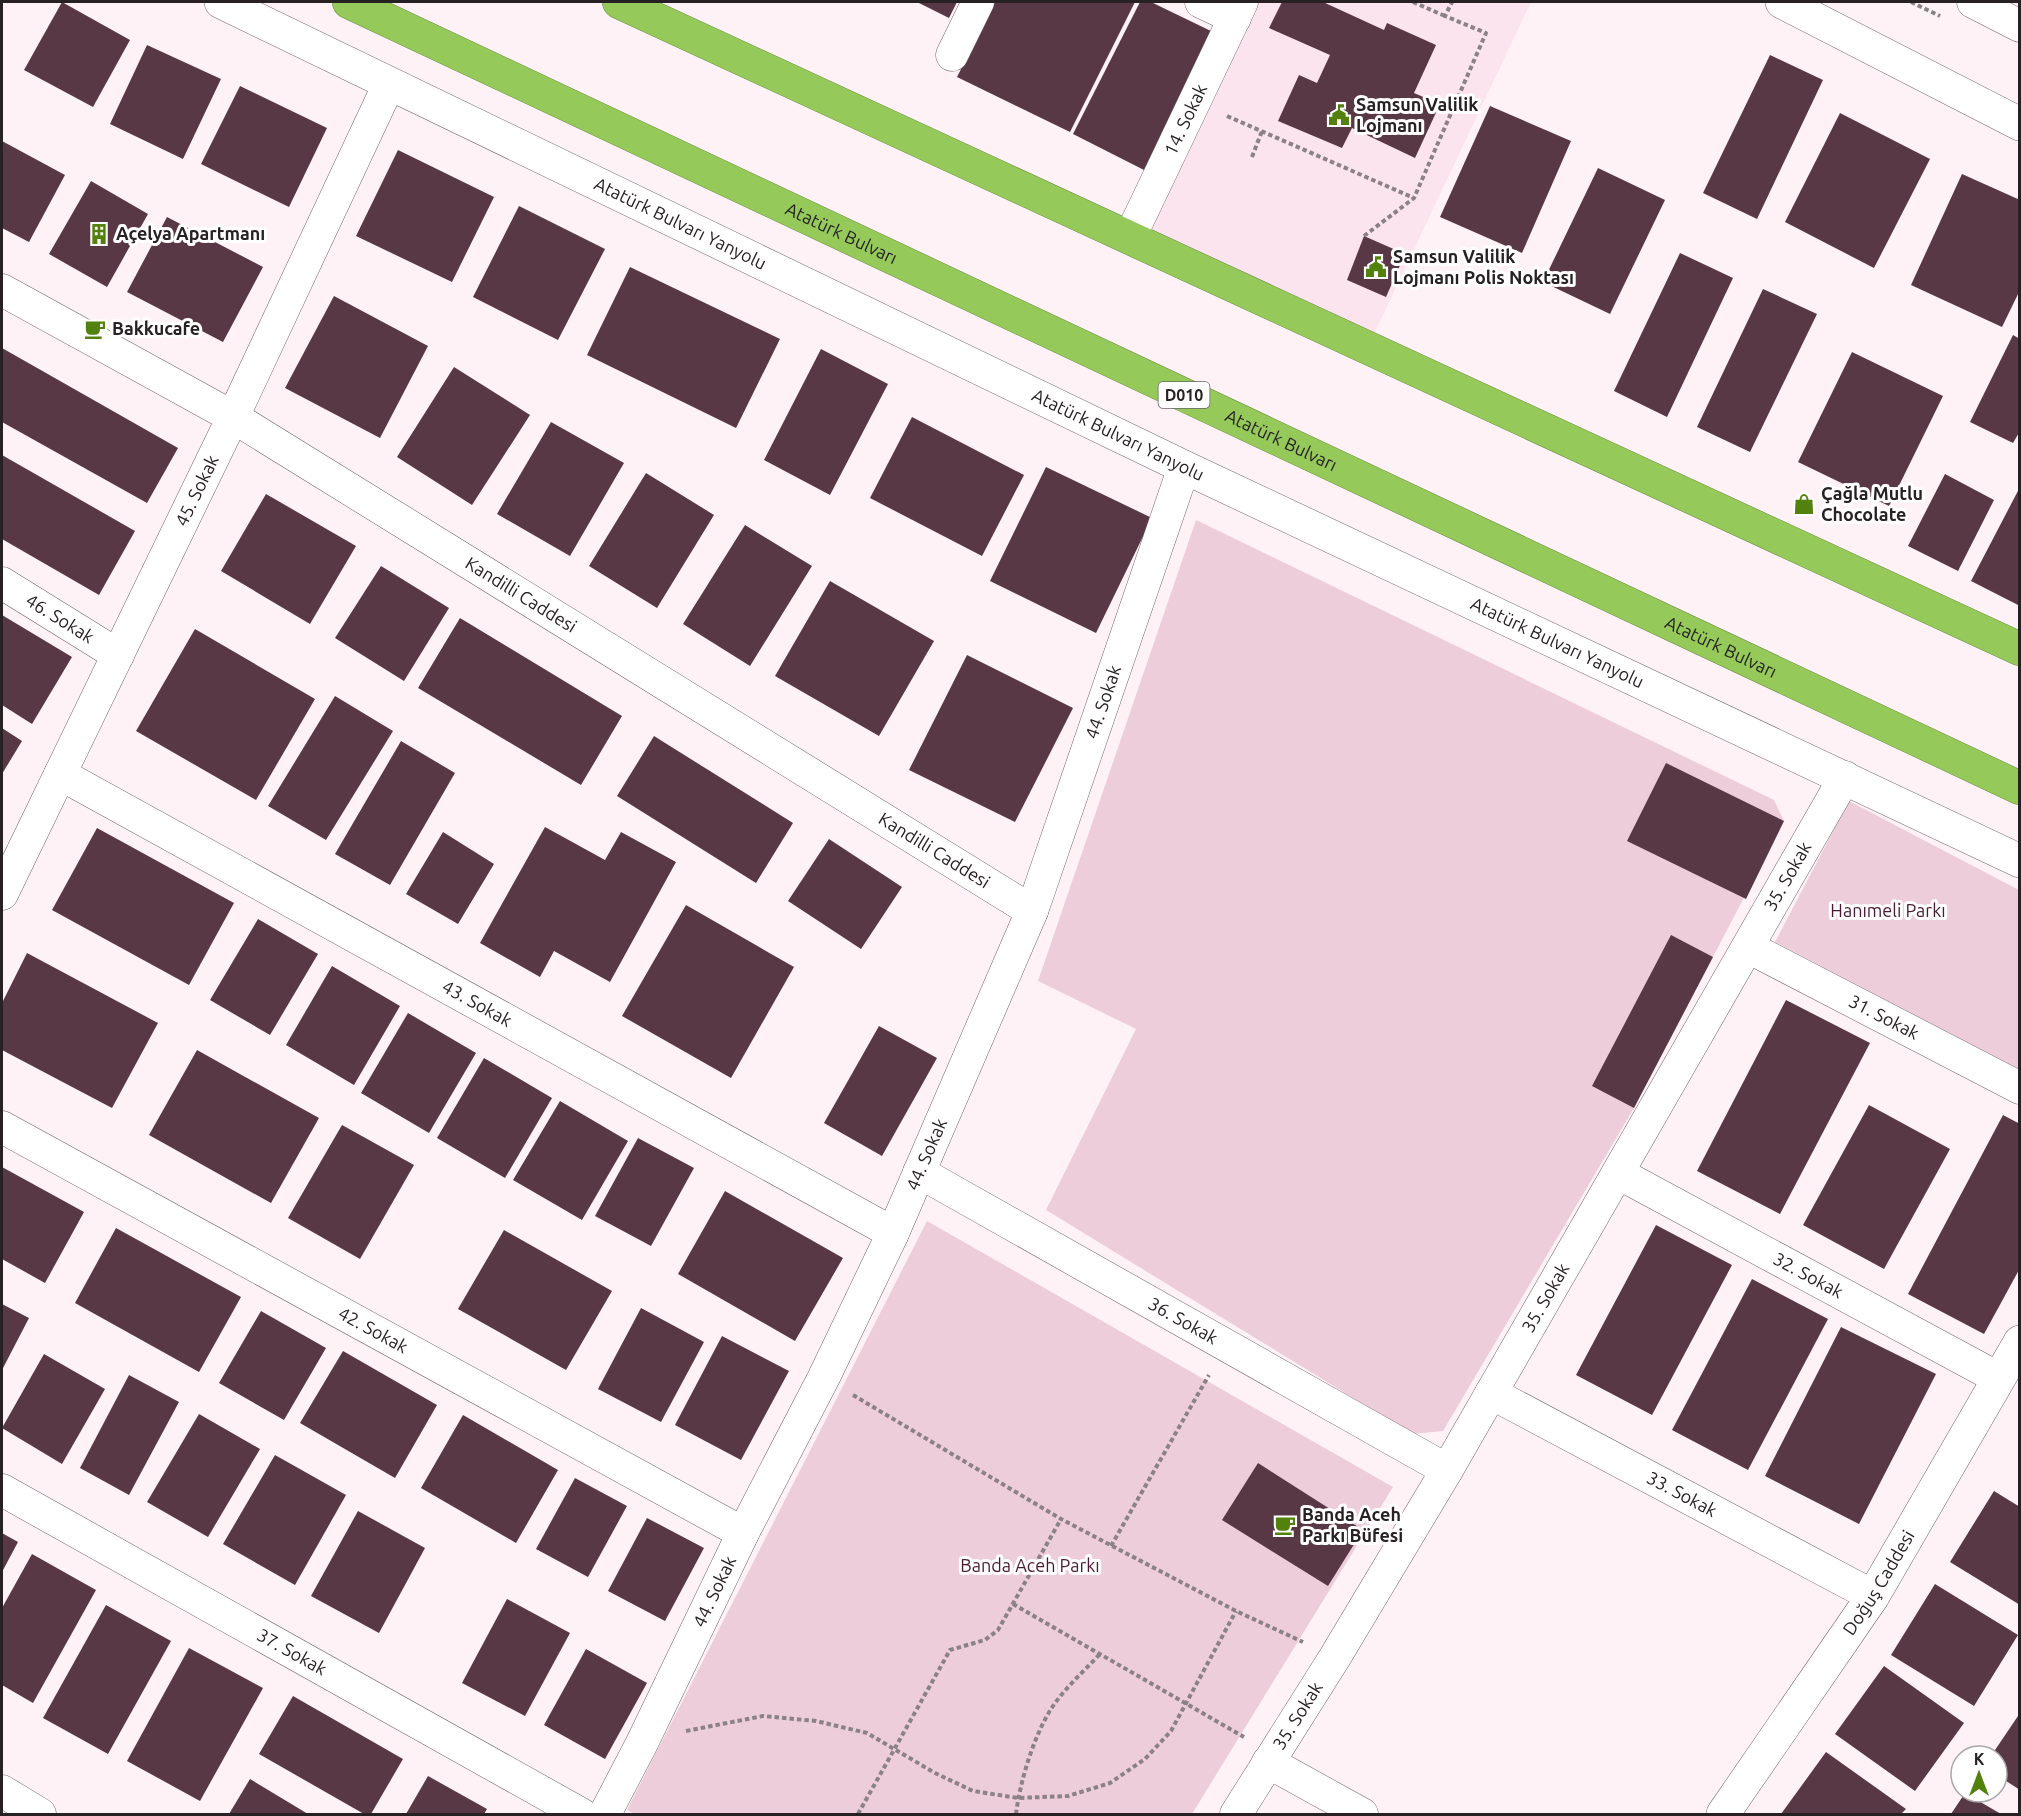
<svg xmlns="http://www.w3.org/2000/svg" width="2021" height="1816" font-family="Ubuntu,sans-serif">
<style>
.built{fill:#fbe4ed}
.green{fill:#eecdda}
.building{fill:#593846}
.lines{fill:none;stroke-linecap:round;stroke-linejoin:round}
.street-casing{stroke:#73666b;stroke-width:33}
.secondary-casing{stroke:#73666b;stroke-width:34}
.highway-casing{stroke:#6e8f47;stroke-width:34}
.path{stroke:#8b8286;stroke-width:4;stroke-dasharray:4.5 3;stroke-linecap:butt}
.street{stroke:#fff;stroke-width:32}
.secondary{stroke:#fff;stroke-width:33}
.highway{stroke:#95ca5b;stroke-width:33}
.labels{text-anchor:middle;stroke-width:6;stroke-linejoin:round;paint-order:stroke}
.shield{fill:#fff;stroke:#686465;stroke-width:1.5}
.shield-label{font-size:16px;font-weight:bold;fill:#272123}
.poi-label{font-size:18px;font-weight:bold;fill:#272123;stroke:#fff;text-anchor:start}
.street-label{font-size:18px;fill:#272123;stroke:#fff}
.park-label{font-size:18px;fill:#4b1a32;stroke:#fff}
</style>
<rect width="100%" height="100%" fill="#fef2f7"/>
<polygon class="built" points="1254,2 1531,2 1374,334 1148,229"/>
<g class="green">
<polygon points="1196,520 1774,800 1784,821 1634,1108 1443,1431 1412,1434 1046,1210 1136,1029 1038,981"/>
<polygon points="1849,801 2019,890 2019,1069 1775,942"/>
<polygon points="927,1221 1393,1487 1192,1814 635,1814 627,1810"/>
</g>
<g class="building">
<polygon points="62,2 130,40 93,107 24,70"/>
<polygon points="917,2 957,2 949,18"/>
<polygon points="995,2 1135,2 1070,132 957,77"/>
<polygon points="1140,2 1151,2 1215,33 1146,171 1073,134"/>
<polygon points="1282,2 1323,2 1384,30 1387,23 1436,45 1414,93 1440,104 1415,158 1352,128 1342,148 1278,121 1299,75 1317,83 1330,55 1269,28"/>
<polygon points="147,45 221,79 183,159 110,124"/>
<polygon points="1770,55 1823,80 1757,219 1703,193"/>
<polygon points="240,86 327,128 289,207 201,164"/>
<polygon points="1490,106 1571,141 1522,253 1440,217"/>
<polygon points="1840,113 1930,159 1874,268 1785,222"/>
<polygon points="2,141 65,175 29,242 2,228"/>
<polygon points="398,150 494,197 452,282 356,236"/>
<polygon points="1598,168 1665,200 1610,314 1543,282"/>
<polygon points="1962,174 2020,200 2020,290 2002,327 1911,285"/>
<polygon points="91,181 148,214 107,287 49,254"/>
<polygon points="519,206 605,249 558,340 473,297"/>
<polygon points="167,217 263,267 223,342 127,292"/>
<polygon points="1364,236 1405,254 1386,297 1347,280"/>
<polygon points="1680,253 1733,278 1667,417 1614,391"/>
<polygon points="630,267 780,339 736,428 587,355"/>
<polygon points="1763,289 1817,314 1750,452 1697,427"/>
<polygon points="334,296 428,346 380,438 285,388"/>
<polygon points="2013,335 2020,339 2020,431 2013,443 1970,422"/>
<polygon points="2,348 178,448 147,503 2,422"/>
<polygon points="821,349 888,384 830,495 764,460"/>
<polygon points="1852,352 1943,396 1889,506 1798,462"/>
<polygon points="454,367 530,415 472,505 397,457"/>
<polygon points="912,417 1024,475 982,556 870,498"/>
<polygon points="551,422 624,463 570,556 497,514"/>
<polygon points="2,455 135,531 99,595 2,539"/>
<polygon points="1046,467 1152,518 1096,633 990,581"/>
<polygon points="646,473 714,515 657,608 589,566"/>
<polygon points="1945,474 1994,500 1958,571 1908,546"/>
<polygon points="2020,487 2020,606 1971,581"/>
<polygon points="266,494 356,546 310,624 221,571"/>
<polygon points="745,525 812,566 750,666 683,624"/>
<polygon points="381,566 449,608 404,681 335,638"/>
<polygon points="830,581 934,641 879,736 775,676"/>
<polygon points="2,615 72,657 32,724 2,705"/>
<polygon points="460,618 622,716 581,785 418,688"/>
<polygon points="195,629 315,699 256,800 136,731"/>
<polygon points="967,655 1073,708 1015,822 909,770"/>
<polygon points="335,696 393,731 326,840 268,806"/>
<polygon points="2,728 22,741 2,774"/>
<polygon points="654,736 793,823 756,883 617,796"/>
<polygon points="401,741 455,773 390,885 335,854"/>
<polygon points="1666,763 1784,821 1746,899 1627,841"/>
<polygon points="545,827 605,860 621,832 676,862 610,982 554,951 540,977 480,943"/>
<polygon points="97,828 234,903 189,985 52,910"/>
<polygon points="443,832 494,864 458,924 406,894"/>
<polygon points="829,839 902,887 861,949 788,901"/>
<polygon points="686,905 794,967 731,1078 622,1016"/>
<polygon points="258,919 318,954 270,1035 210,1000"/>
<polygon points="1671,935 1713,957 1634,1108 1592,1086"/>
<polygon points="27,953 158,1023 112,1108 2,1050 2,1003"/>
<polygon points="332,966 400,1006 354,1085 286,1045"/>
<polygon points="1786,1000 1870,1043 1780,1214 1697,1171"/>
<polygon points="408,1013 476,1053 429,1133 361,1093"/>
<polygon points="879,1026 937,1058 882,1156 824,1123"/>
<polygon points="197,1050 319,1118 271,1203 149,1135"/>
<polygon points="484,1058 552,1098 505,1178 437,1138"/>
<polygon points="560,1101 628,1141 582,1220 513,1180"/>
<polygon points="1869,1105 1950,1149 1884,1269 1803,1225"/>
<polygon points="2003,1115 2020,1124 2020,1268 1984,1334 1908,1294"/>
<polygon points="342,1125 414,1165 360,1259 288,1218"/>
<polygon points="638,1138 694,1168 651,1246 595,1216"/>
<polygon points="2,1167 84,1212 45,1283 2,1259"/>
<polygon points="725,1191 843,1258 795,1341 678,1274"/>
<polygon points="1656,1225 1732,1265 1652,1415 1576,1375"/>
<polygon points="116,1228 241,1297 199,1372 75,1303"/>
<polygon points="504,1230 612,1291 566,1370 458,1309"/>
<polygon points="1752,1279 1828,1319 1748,1470 1672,1430"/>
<polygon points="2,1304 29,1318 2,1370"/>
<polygon points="641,1308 704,1342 661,1422 598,1389"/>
<polygon points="261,1311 326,1348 284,1420 219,1383"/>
<polygon points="1841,1327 1936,1374 1859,1524 1765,1476"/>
<polygon points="722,1336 789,1371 741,1460 675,1425"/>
<polygon points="343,1351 437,1405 395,1478 300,1423"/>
<polygon points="44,1354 105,1389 62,1464 2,1428"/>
<polygon points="129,1375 179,1402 129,1495 80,1468"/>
<polygon points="199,1414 260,1449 208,1537 147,1502"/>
<polygon points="463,1415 558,1470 516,1543 421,1488"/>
<polygon points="275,1455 346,1495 295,1585 223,1544"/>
<polygon points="1258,1463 1363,1530 1328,1586 1222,1520"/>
<polygon points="575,1478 627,1506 588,1577 536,1549"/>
<polygon points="1994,1491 2020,1507 2020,1605 1950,1562"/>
<polygon points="358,1511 425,1548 379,1633 311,1596"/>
<polygon points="647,1518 704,1548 665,1621 608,1591"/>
<polygon points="2,1533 18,1542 2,1572"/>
<polygon points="32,1554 96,1590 33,1703 2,1685 2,1608"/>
<polygon points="1935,1584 2018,1635 1974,1706 1891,1655"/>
<polygon points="507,1599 570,1633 525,1716 462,1683"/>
<polygon points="106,1605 171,1641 108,1754 43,1718"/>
<polygon points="189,1648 263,1688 200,1801 127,1761"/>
<polygon points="586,1649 647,1683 605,1759 544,1725"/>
<polygon points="1884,1666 1964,1723 1915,1791 1835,1734"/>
<polygon points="293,1696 403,1759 371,1814 364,1814 259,1754"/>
<polygon points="2020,1713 2020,1790 1997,1775 1997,1756 1991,1756"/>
<polygon points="1826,1752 1906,1809 1901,1814 1781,1814"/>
<polygon points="428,1776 487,1809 484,1814 406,1814"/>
<polygon points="250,1779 308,1814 229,1814"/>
<polygon points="1965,1793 2001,1814 1951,1814"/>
</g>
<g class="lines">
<defs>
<g id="street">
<polyline points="1201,2 1235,18"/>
<polyline points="1973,2 2020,26"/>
<polyline points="952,55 978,2"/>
<path id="s1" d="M 1130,237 L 1242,2"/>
<path id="s2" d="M 2,290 L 233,417 L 1032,911"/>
<path id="s3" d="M 2,583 L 118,655"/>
<path id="s4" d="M 60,774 L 893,1233"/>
<path id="s5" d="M 2,894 L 233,417 L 389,84"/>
<path id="s6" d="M 1748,947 L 2020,1088"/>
<path id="s7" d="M 2,1127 L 743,1533"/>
<path id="s8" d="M 919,1172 L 1447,1470"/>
<path id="s9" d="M 1618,1173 L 1998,1378"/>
<path id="s10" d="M 1491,1393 L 1873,1596"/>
<path id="s11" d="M 2,1490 L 581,1814"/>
<polyline points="1268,1762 1362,1814"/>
<polyline points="2,1791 40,1814"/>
<path id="s12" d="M 605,1814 L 642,1743 L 743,1533 L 824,1377 L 893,1233 L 1032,911 L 1184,467"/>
<path id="s13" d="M 1236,1814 L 1335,1657 L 1447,1470 L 1845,777"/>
</g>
<g id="secondary">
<path id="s14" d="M 221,2 L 1184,467 L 2020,861"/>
<polyline points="1782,2 2020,124"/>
<path id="s15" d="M 1723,1814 L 1873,1596 L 2020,1342"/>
</g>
<g id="highway">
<path id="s16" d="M 349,2 L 2020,788"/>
<polyline points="619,2 2020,649"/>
</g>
</defs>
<use href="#street" class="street-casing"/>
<use href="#secondary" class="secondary-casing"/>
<use href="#highway" class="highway-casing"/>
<g class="path">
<polyline points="1413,2 1445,16"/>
<polyline points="1911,2 1940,16"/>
<polyline points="1227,116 1414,198"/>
<polyline points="1252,157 1262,131"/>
<polyline points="1364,236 1414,198 1486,33 1445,16 1452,2"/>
<polyline points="853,1395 1061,1519 1236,1611 1303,1642"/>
<polyline points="1111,1546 1209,1375"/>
<polyline points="1013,1604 1244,1737"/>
<polyline points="686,1731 763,1716 816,1721 867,1733 935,1773 973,1791 1018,1798 1068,1796 1110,1783 1145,1759 1171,1731 1236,1611"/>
<polyline points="858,1814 950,1650 985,1640 998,1630 1061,1519"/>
<path d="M 1016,1814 C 1020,1782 1033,1738 1051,1709 C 1064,1689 1083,1672 1100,1654"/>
</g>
<use href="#street" class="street"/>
<use href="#secondary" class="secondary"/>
<use href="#highway" class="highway"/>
</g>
<defs>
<symbol id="civic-bare" viewBox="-9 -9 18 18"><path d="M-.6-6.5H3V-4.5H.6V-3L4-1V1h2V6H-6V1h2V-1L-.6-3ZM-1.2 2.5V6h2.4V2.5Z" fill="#53810d" stroke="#fff" stroke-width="2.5" paint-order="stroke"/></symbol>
<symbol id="building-bare" viewBox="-9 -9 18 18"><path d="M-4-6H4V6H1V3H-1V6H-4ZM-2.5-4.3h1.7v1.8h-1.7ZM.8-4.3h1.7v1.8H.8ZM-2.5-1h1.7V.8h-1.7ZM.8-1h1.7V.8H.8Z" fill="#53810d" stroke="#fff" stroke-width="2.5" paint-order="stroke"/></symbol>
<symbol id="cafe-bare" viewBox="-9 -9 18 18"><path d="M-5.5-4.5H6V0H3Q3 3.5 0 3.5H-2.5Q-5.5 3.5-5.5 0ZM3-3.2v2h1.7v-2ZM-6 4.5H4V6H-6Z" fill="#53810d" stroke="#fff" stroke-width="2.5" paint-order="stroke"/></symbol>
<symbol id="shop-bare" viewBox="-9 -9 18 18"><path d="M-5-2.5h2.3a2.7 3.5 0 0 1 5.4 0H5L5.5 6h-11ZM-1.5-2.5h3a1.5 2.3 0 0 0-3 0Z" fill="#53810d" stroke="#fff" stroke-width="2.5" paint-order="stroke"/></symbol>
</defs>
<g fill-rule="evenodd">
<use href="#civic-bare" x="1324" y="100" width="30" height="30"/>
<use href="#building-bare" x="84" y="219" width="30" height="30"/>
<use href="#civic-bare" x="1361" y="252" width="30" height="30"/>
<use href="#cafe-bare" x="80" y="314" width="30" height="30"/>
<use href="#shop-bare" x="1789" y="489" width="30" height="30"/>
<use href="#cafe-bare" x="1270" y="1510" width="30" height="30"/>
</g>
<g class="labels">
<rect class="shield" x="1158.5" y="382" width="51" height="26" rx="4.5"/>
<g class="shield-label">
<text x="1184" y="401">D010</text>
</g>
<g class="poi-label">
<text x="1356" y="111">Samsun Valilik<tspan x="1356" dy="21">Lojmanı</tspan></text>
<text x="116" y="240">Açelya Apartmanı</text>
<text x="1393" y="263">Samsun Valilik<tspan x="1393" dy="21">Lojmanı Polis Noktası</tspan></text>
<text x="112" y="335">Bakkucafe</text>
<text x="1821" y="500">Çağla Mutlu<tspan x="1821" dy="21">Chocolate</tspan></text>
<text x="1302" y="1521">Banda Aceh<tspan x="1302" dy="21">Parkı Büfesi</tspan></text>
</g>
<g class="street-label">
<text dy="6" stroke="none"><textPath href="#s1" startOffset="130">14. Sokak</textPath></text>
<text dy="6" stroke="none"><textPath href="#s14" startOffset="510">Atatürk Bulvarı Yanyolu</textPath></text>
<text dy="6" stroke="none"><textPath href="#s16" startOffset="544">Atatürk Bulvarı</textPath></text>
<text dy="6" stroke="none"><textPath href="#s14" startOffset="996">Atatürk Bulvarı Yanyolu</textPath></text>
<text dy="6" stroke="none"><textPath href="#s16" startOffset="1030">Atatürk Bulvarı</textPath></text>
<text dy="6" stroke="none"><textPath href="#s5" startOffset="448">45. Sokak</textPath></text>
<text dy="6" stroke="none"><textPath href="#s2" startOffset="602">Kandilli Caddesi</textPath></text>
<text dy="6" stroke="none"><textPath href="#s3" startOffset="68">46. Sokak</textPath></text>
<text dy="6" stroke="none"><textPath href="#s14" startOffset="1482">Atatürk Bulvarı Yanyolu</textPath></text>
<text dy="6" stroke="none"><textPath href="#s16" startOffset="1516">Atatürk Bulvarı</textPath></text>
<text dy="6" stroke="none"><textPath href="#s12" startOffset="1220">44. Sokak</textPath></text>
<text dy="6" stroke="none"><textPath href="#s2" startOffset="1088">Kandilli Caddesi</textPath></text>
<text dy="6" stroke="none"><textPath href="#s13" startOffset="1088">35. Sokak</textPath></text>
<text dy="6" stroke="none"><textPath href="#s4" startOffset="476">43. Sokak</textPath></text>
<text dy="6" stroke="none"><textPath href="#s6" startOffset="153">31. Sokak</textPath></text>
<text dy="6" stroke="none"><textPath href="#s12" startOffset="734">44. Sokak</textPath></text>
<text dy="6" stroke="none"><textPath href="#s9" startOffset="216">32. Sokak</textPath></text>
<text dy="6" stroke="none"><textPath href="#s13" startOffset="602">35. Sokak</textPath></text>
<text dy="6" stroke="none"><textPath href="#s8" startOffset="303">36. Sokak</textPath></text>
<text dy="6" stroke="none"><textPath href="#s7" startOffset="423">42. Sokak</textPath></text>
<text dy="6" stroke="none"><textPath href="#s10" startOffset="216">33. Sokak</textPath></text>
<text dy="6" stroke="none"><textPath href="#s15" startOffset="279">Doğuş Caddesi</textPath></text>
<text dy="6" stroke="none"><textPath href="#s12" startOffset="248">44. Sokak</textPath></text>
<text dy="6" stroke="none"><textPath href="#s11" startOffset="332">37. Sokak</textPath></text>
<text dy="6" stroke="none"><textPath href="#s13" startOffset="116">35. Sokak</textPath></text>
</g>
<g class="park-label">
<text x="1888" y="917">Hanımeli Parkı</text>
<text x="1030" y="1572">Banda Aceh Parkı</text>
</g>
</g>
<rect width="2021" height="1816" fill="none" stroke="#272123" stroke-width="6"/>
<g transform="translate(1979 1774)"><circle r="28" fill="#ffffff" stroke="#a9a6a7" stroke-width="1.5"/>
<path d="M0-4.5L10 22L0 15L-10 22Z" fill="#53810d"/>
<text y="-9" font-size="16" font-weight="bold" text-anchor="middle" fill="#272123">K</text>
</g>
</svg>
